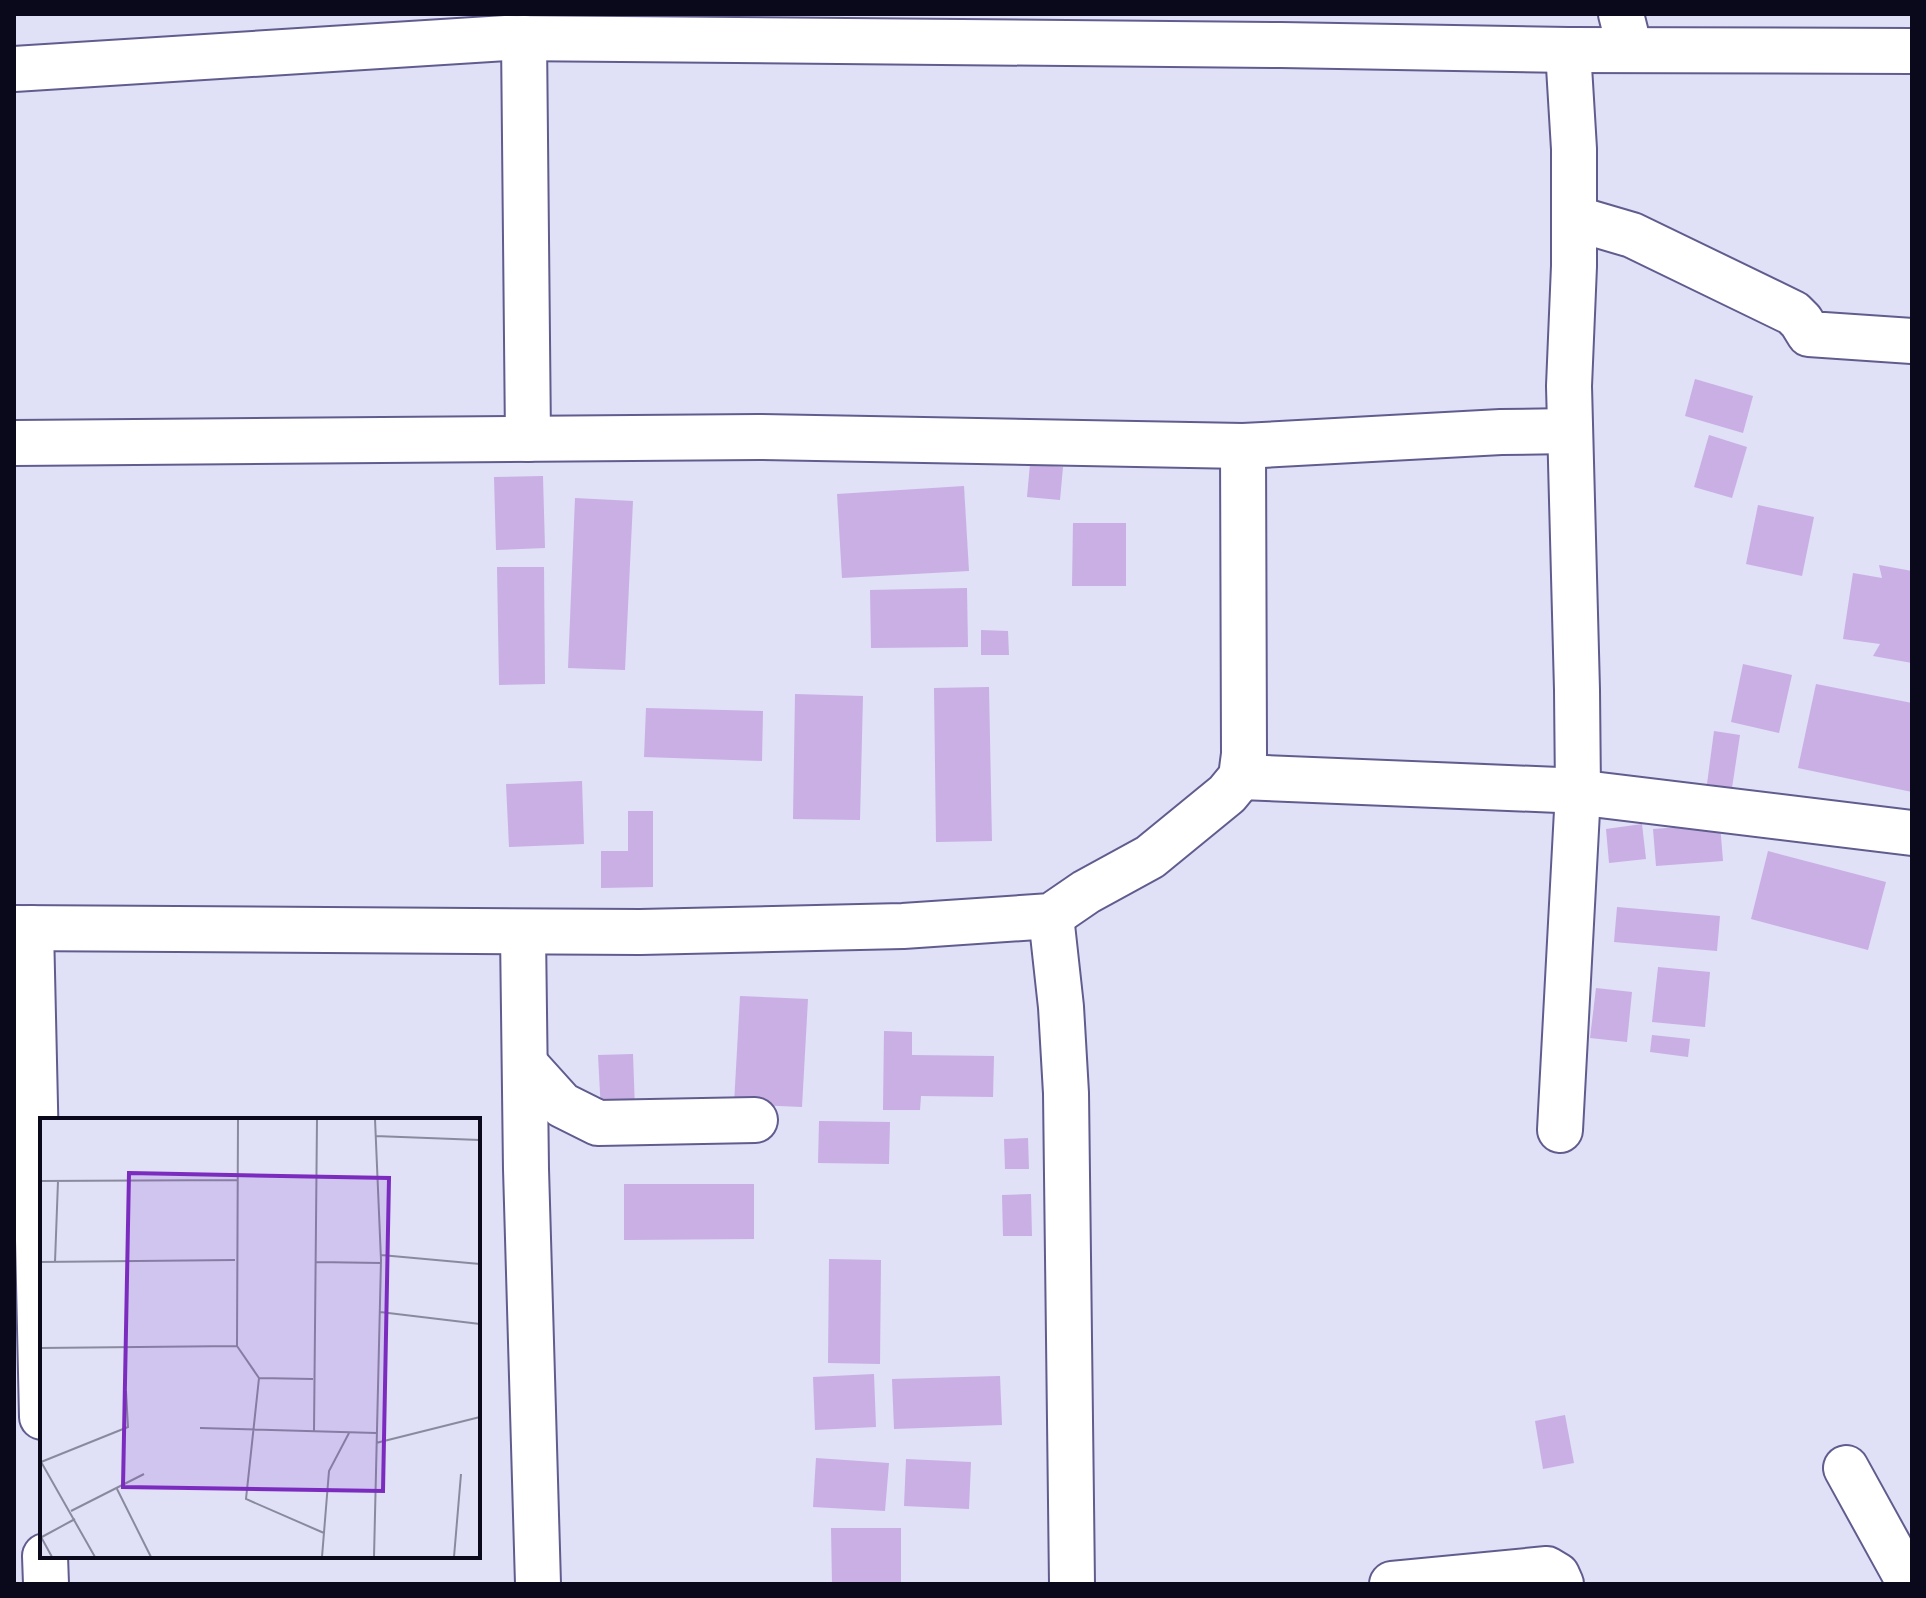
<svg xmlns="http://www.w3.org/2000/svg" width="1926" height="1598" font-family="'DM Sans',sans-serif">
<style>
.building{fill:#c9afe4}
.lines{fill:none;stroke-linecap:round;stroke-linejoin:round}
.minor-casing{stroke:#605c8e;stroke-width:48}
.minor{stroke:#fff;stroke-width:44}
.inset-road{fill:none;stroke:#8a8a9f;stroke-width:2}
.view{fill:#7b2cbf;fill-opacity:0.15;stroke:#7b2cbf;stroke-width:4}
.inset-edge{fill:none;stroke:#0a081b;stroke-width:4}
</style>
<rect width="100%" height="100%" fill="#e0e0f7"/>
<g class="building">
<polygon points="1695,379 1753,396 1743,433 1685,416"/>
<polygon points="1709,435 1747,447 1732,498 1694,487"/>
<polygon points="1030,464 1063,467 1060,500 1027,497"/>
<polygon points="543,476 545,548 496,550 494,477"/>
<polygon points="964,486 969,571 842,578 837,494"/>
<polygon points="575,498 633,501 625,670 568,668"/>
<polygon points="1758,505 1814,517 1802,576 1746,564"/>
<polygon points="1073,523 1126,523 1126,586 1072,586"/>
<polygon points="1879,565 1912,571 1912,663 1873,656 1880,644 1843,639 1853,573 1882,578"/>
<polygon points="497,567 544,567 545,684 499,685"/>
<polygon points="967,588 968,647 871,648 870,590"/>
<polygon points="981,630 1008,631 1009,655 981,655"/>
<polygon points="1743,664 1792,675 1779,733 1731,722"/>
<polygon points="1816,684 1912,703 1912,792 1798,768"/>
<polygon points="989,687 992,841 936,842 934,688"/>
<polygon points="795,694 863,696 860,820 793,819"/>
<polygon points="646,708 763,711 762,761 644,757"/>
<polygon points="1714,731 1740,735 1732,788 1707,784"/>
<polygon points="582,781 584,844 509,847 506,784"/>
<polygon points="628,811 653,811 653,887 601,888 601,851 628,851"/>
<polygon points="1642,824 1646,859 1609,863 1606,829"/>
<polygon points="1720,824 1723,861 1656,866 1653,829"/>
<polygon points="1768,851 1886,882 1868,950 1751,919"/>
<polygon points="1617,907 1720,916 1717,951 1614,942"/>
<polygon points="1658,967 1710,972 1705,1027 1652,1022"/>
<polygon points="1596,988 1632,992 1627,1042 1590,1038"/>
<polygon points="740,996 808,999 802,1107 734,1104"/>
<polygon points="884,1031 912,1032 912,1055 994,1056 993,1097 921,1096 920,1110 883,1110"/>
<polygon points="1652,1035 1690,1039 1688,1057 1650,1052"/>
<polygon points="633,1054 635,1110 601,1112 598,1055"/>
<polygon points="819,1121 890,1122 889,1164 818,1163"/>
<polygon points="1028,1138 1029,1169 1005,1169 1004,1139"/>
<polygon points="624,1184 754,1184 754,1239 624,1240"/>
<polygon points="1031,1194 1032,1236 1003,1236 1002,1195"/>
<polygon points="829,1259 881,1260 880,1364 828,1363"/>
<polygon points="874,1374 876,1427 815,1430 813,1377"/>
<polygon points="1000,1376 1002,1425 894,1429 892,1379"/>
<polygon points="1565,1415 1574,1463 1543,1469 1535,1421"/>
<polygon points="816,1458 889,1463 885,1511 813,1507"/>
<polygon points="906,1459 971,1462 969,1509 904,1506"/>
<polygon points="831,1528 901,1528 901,1584 832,1584"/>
</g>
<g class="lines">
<defs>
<g id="minor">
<polyline points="1621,14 1630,50"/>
<polyline points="524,38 528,439"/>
<polyline points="14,69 506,38 1281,45 1568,50 1912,51"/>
<polyline points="1574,218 1632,235 1793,313 1801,321 1809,334 1912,341"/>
<polyline points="14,443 758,437 1243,446 1501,432 1570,431"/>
<polyline points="1241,777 1559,790 1912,833"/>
<polyline points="1051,916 1061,1007 1066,1093 1072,1584"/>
<polyline points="14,928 640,932 903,926 1051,916 1086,892 1150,857 1227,794 1241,777 1244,754 1243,446"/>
<polyline points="31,928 42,1417"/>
<polyline points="523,933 526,1169 538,1584"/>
<polyline points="525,1064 562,1105 598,1123 755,1120"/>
<polyline points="1560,1130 1578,792 1577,690 1569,386 1574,266 1574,149 1568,50"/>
<polyline points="1846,1468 1910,1584"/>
<polyline points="45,1556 46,1584"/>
<polyline points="1392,1584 1547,1569 1557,1575 1561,1584"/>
</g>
</defs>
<use href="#minor" class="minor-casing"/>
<use href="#minor" class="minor"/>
</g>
<g transform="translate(40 1118)">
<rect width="440" height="440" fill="#e0e0f7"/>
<path class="inset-road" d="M 198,1 L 197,228 L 219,260 L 273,261M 335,18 L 440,22M 0,63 L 198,62M 341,137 L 440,146M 0,144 L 195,142M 15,144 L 18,63M 276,144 L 341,145M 340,194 L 440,206M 0,230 L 197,228M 219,260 L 206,381 L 284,415M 160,310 L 336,315M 274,314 L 277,1M 336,325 L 440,299M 0,342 L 55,439M 1,344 L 88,309 L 86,273M 77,371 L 111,439M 31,393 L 104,356M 0,417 L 12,439M 0,420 L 35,401M 282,439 L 289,353 L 309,315M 334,439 L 341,142 L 335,1M 414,439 L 421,356"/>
<path class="view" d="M 89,55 L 349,60 L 343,373 L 83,369 Z"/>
<rect width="440" height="440" class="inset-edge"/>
</g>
<rect width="1926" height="1598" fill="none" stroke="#0a081b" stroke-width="32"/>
</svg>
